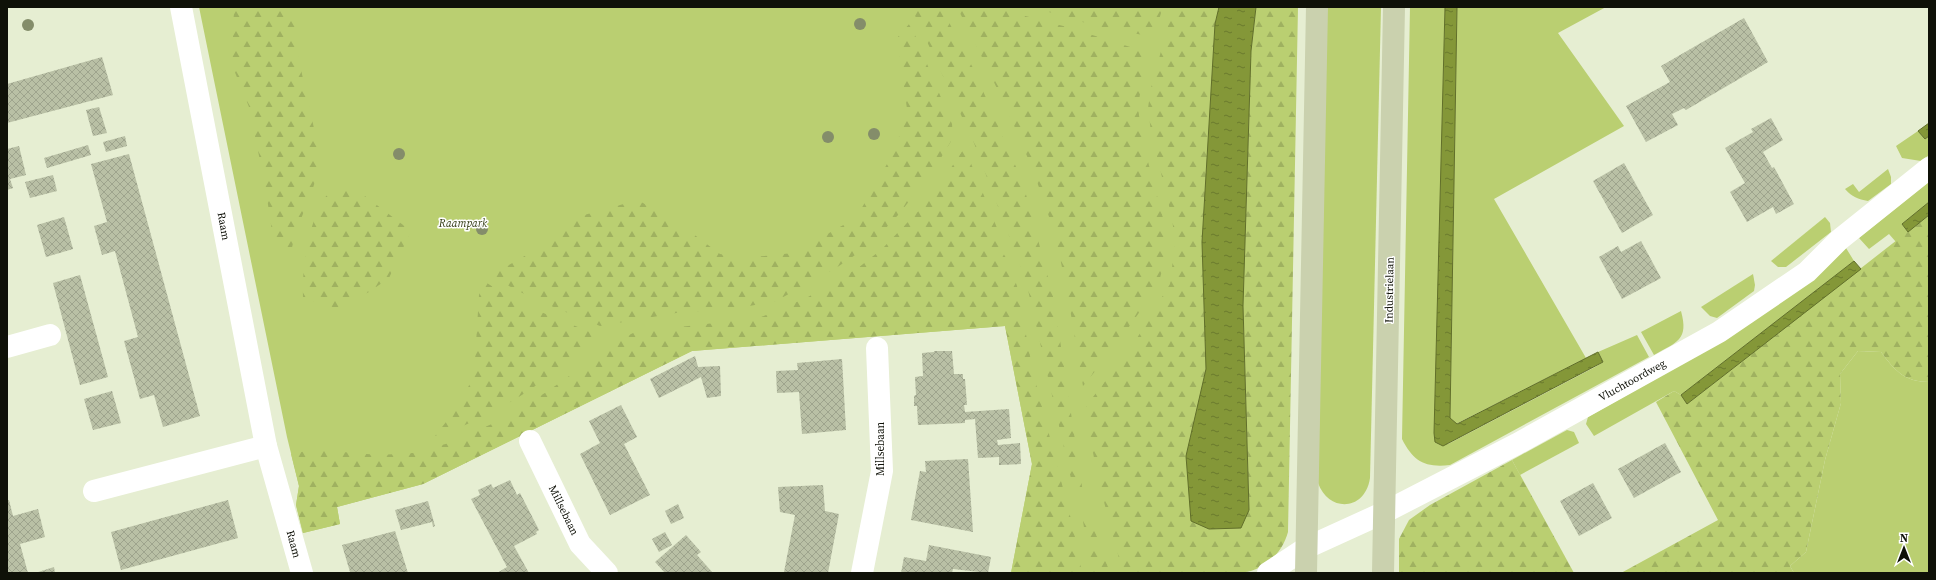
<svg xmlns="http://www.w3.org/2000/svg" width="1936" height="580" font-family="'Source Serif 4',serif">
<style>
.green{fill:#bacf71}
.forest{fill:url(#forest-firs)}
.water{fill:url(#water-ripples);stroke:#616f2a}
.building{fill:url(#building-cross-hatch)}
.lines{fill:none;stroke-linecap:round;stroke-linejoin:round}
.street{stroke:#fff;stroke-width:22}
.secondary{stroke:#cad1ae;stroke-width:22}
.tree{fill:#848d6a}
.labels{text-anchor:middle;stroke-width:3;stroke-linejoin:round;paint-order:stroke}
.park-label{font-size:11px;font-style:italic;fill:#343d15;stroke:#fff}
.street-label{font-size:11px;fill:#0f1108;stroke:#fff}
</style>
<defs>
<pattern id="forest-firs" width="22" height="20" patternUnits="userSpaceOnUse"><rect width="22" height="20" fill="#bacf71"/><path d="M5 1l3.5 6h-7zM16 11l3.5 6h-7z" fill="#9fb160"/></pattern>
<pattern id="water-ripples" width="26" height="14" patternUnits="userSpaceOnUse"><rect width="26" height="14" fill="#849738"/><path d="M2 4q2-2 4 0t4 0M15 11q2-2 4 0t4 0" fill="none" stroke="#6a7a2d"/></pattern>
<pattern id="building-cross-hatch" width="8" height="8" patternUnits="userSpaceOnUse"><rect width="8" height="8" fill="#b9c0a5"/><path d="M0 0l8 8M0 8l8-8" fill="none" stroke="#9ea48d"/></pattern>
</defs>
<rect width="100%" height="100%" fill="#e6eed2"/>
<g class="green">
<polygon points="199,7 1251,7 1237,573 1011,573 1032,464 1005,326 692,351 423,484 337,507 340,524 303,533 296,505 299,486 287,437"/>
<path d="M 1327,7 L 1381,7 L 1370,478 C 1365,511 1329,513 1318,483 Z"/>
<path d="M 1410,7 L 1445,7 L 1435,442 L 1448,444 L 1595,367 L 1603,362 L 1598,352 L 1637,335 L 1649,357 L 1450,465 C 1425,468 1413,461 1402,439 Z"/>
<polygon points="1457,7 1606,7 1558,33 1624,126 1494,199 1586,358 1456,424 1450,418"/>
<polygon points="1918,131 1925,139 1929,136 1929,155 1921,161 1902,158 1896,146"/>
<path d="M 1888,169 L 1891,177 L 1891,184 L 1868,201 C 1858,199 1852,197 1845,189 L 1853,184 L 1859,192 Z"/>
<polygon points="1929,182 1929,202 1902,224 1908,232 1896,242 1889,234 1869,249 1859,238"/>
<polygon points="1825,217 1830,223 1831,232 1786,267 1778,267 1771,261"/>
<polygon points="1846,248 1854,261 1681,395 1674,391 1594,436 1586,424 1588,417 1726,339"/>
<polygon points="1753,274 1755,285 1754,291 1717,318 1710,316 1701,307"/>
<path d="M 1681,311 C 1689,340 1677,342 1654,355 L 1641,332 Z"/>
<path d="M 1858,351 L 1881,352 C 1895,371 1905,382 1929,382 L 1929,573 L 1794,573 L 1790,566 L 1806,552 L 1825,460 L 1841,403 L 1840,374 Z"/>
<polygon points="1567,430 1574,432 1579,443 1520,475 1512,460"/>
</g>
<g class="forest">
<path d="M 234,7 L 293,7 L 298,56 L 319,151 C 321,187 296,218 291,254 L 273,238 L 265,185 L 249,107 L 232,65 Z"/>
<polygon points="911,7 941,7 973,68 1023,183 1054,300 1083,493 1077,495 1072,483 1026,281 974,143"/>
<path d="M 957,7 L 992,7 L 1067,27 L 1146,52 L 1138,108 L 1143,143 L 1167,233 L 1167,252 L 1160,278 L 1148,300 L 1114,348 L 1083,386 C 1074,335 1067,283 1054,233 C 1031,154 994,81 957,7 Z"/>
<polygon points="1032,7 1163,7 1155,32 1148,36 1096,26"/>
<path d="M 1173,7 L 1219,7 L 1215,24 L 1202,242 L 1206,369 L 1186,457 L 1191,521 L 1228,529 L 1249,510 L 1243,306 L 1251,51 L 1256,7 L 1298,7 L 1288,532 C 1282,555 1261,573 1236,573 L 1234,570 L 1226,573 L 1123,573 C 1108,517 1092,463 1086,406 L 1131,348 L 1170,284 L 1175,243 L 1172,218 L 1151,132 L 1148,108 L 1151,88 Z"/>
<polygon points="910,23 952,124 953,138 933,171 899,214 870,245 836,268 776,301 728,310 682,312 600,326 534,299 490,276 535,250 577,217 638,200 688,230 720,254 744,258 793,253 856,218 887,164 908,116 897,38"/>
<polygon points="963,150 968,156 997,228 993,236 1009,263 1017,286 1033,372 1073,527 1082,573 1011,573 1032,464 1005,326 692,351 423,484 337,507 340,524 303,533 296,505 299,486 291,454 306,451 331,451 379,455 413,453 449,443 503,419 548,391 586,364 604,348 635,332 759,318 808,297 858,268 882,249 930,199"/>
<path d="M 338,188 L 348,188 L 357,190 L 411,231 L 389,278 L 369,292 L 336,308 L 303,298 C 302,266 307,231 322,202 C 325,195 332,192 338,188 Z"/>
<path d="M 1929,215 L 1929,382 C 1905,382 1895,371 1881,352 L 1858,351 L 1840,374 L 1841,403 L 1825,460 L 1806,552 L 1790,566 L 1794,573 L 1621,573 L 1718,520 L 1656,402 L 1674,391 L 1681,395 L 1687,404 Z"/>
<path d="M 484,281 L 514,301 L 595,334 L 595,340 C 544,382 499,416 435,436 L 457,408 L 474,376 L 479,295 Z"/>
<polygon points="1512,460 1574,573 1399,573 1399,539 1409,520 1430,505"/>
<polygon points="1089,515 1110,573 1091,573 1083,521"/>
</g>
<g class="water">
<polygon points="1219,7 1256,7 1251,51 1243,306 1249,510 1241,528 1209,529 1191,521 1186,456 1206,369 1202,242 1215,24"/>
<polygon points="1445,7 1457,7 1450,418 1457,424 1598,352 1603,362 1443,446 1435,442 1434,433"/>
<polygon points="1929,123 1929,136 1925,139 1918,131"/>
<polygon points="1929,202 1929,215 1908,232 1902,224"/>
<polygon points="1854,261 1861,269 1687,404 1681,395"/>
</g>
<g class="building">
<polygon points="1744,18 1768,62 1686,110 1684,108 1672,114 1678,125 1646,142 1626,106 1670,82 1661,66"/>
<polygon points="102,57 113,95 7,123 7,84"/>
<polygon points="99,107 107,133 93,136 86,110"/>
<polygon points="1771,118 1783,140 1763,152 1772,168 1774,167 1794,204 1776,214 1773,207 1747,222 1730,192 1745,183 1725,148 1753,132 1751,129"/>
<polygon points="125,136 127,146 106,152 103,142"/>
<polygon points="88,145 91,155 47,168 44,158"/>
<polygon points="19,146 26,175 10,179 13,188 7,190 7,149"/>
<polygon points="129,154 200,416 163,427 154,395 140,399 124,341 138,337 115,251 102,255 94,226 107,222 91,164"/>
<polygon points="1624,163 1653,215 1622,233 1593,181"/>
<polygon points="53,175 57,191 30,198 25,182"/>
<polygon points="64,217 73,249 46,257 37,225"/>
<polygon points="1641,241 1661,278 1622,299 1599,257 1618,246 1621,252"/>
<polygon points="80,275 108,377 80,385 53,283"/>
<polygon points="934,351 952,351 954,374 963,374 963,379 965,379 967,405 964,405 965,412 1009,409 1011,438 997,440 998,445 1020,443 1021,464 999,465 999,457 978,458 975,419 965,420 965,423 918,425 917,406 914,406 914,396 916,395 915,377 923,376 922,353 934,352"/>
<polygon points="695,356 698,367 720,366 721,396 707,398 701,377 659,398 650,379"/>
<polygon points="842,359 846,430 802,434 799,392 777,393 776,371 798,370 797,363"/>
<polygon points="112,391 121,423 93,430 84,399"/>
<polygon points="621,405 637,437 624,444 650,495 610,515 580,454 600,443 589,421"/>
<polygon points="1665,443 1681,472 1634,498 1618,469"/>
<polygon points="968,459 973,532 911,520 920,471 926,472 925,461"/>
<polygon points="510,480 517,495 520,493 539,530 536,532 537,534 514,546 529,573 497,573 507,567 471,499 480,495 478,490 491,484 493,488"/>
<polygon points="1593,483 1612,518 1579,536 1560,501"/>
<polygon points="823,485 825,511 839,514 828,573 784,572 795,515 780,512 778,487"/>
<polygon points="7,500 9,500 13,516 38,509 45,537 20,544 28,573 7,573"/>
<polygon points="228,500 238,538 121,570 111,532"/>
<polygon points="428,501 435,526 433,527 432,522 401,530 395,510"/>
<polygon points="678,504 684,518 671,524 665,511"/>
<polygon points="395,531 408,573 347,573 350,572 342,545"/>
<polygon points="665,532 672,545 659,552 652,539"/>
<polygon points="686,535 701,552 697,555 713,573 665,573 655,562"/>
<polygon points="929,545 991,557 988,573 953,569 952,573 901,573 904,557 926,561"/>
<polygon points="54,567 55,573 35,573"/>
</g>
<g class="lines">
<g class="street">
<polyline points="181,7 266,446 302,573"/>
<polyline points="7,347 50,335"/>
<polyline points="530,441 580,544 607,573"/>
<polyline points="94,491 266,446"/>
<polyline points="862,573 882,471 877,348"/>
<polyline points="1268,573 1306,548 1385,512 1517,444 1719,332 1807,272 1839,240 1929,168"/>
</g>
<g class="secondary">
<polyline points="1306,573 1317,7"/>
<polyline points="1383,573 1394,7"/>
</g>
</g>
<g class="tree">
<circle cx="860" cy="24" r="6"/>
<circle cx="28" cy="25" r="6"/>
<circle cx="874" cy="134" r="6"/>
<circle cx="828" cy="137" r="6"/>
<circle cx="399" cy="154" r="6"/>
<circle cx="482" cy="229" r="6"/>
</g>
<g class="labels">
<g class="park-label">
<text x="463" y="227">Raampark</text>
</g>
<g class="street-label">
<text transform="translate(224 226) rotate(79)" y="4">Raam</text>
<text transform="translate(1389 290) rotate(-89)" y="4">Industrielaan</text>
<text transform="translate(1632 380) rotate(-29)" y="4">Vluchtoordweg</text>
<text transform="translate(880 449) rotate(-90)" y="4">Millsebaan</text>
<text transform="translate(564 510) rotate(64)" y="4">Millsebaan</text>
<text transform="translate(294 544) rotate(75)" y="4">Raam</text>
</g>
</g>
<rect width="1936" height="580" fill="none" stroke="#0f1108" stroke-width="16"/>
<g transform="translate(1904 548)" stroke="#ffffff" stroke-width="3" paint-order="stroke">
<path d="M0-3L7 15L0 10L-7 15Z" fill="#0f1108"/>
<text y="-6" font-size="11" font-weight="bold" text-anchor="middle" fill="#0f1108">N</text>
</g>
</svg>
